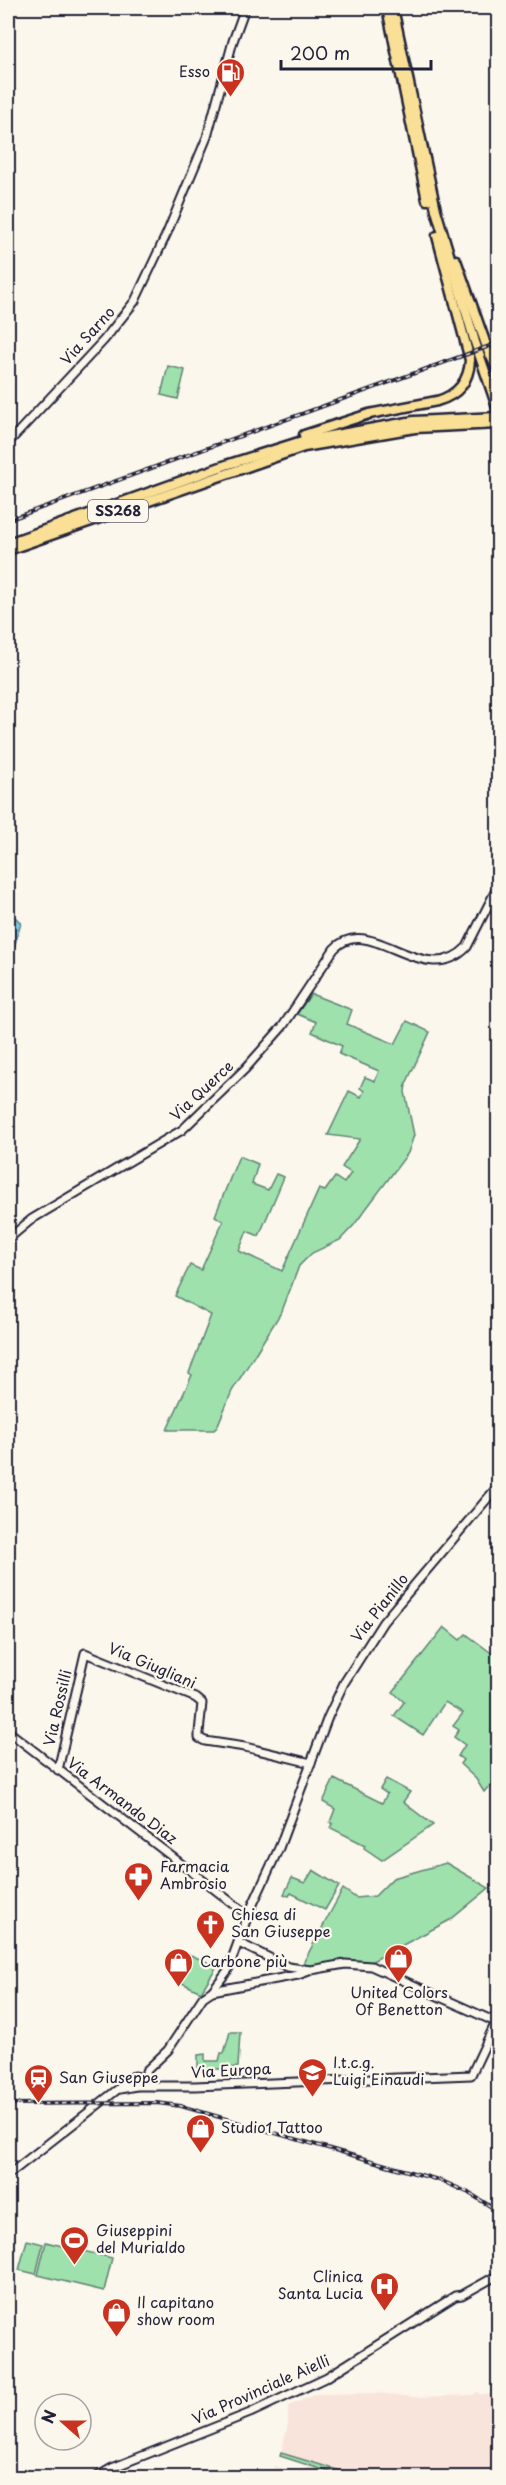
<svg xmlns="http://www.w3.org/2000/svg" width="506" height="2485" font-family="'Playpen Sans',sans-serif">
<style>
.built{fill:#f9e4dc}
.green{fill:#9ee1ac;stroke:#608274;stroke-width:1.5}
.water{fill:#7ec9de;stroke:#59869d;stroke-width:1.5}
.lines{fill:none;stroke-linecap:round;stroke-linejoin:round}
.secondary-casing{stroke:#22223b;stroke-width:11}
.highway-casing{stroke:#22223b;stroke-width:13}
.secondary{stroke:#fbf7ec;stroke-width:7}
.highway{stroke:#f9e096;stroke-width:8}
.rail-casing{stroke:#22223b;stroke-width:4}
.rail{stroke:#fbf7ec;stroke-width:1.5;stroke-dasharray:4.5;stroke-linecap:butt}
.labels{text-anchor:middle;stroke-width:4.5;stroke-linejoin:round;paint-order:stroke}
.shield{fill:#fbf7ec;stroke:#636270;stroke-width:1.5}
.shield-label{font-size:14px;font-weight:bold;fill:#22223b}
.poi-label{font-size:15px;fill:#22223b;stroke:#fbf7ec;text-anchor:start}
.street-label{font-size:15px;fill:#22223b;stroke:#fbf7ec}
</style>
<rect width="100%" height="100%" fill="#fbf7ec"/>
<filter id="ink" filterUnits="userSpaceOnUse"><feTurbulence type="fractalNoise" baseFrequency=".0167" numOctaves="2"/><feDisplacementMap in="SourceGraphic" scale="12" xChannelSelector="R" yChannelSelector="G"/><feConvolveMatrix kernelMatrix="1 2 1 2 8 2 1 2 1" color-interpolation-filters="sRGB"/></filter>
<g filter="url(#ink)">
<g class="built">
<polygon points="477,2392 480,2394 498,2394 498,2435 496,2443 498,2444 498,2477 360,2477 281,2453 288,2423 288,2406 316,2394 377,2393 415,2397 473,2395"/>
<polygon points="308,2465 339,2475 339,2478 271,2478 274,2466 305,2474"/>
</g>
<g class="green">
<polygon points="168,366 185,370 178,399 161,395"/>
<polygon points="311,994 352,1010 347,1024 395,1044 407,1021 430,1032 406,1084 405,1092 414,1135 408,1153 354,1225 340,1240 312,1253 299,1266 282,1311 232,1391 217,1427 214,1430 167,1430 192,1375 189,1373 211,1315 175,1296 190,1265 201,1270 223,1221 215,1216 239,1156 258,1164 252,1184 268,1190 276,1174 284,1177 259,1236 247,1231 239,1251 282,1271 319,1189 325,1191 335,1177 344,1183 351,1173 342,1167 360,1139 328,1135 349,1091 361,1097 364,1091 360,1088 365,1077 375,1081 379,1071 339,1054 342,1046 312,1032 316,1022 297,1014"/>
<polygon points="444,1627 460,1640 466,1634 498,1658 498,1792 490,1785 484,1792 476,1779 460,1764 463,1760 458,1756 465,1745 454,1737 459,1730 453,1726 463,1713 445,1702 423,1735 394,1716 404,1702 393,1692"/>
<polygon points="334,1779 382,1803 387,1794 380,1789 386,1779 410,1792 403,1802 433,1825 382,1860 364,1848 365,1845 331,1828 333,1824 330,1822 335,1809 323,1802"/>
<polygon points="446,1863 489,1888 450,1920 367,1964 301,1967 343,1889 356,1898 375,1896 393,1878"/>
<polygon points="313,1870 339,1886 325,1910 291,1893 289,1896 284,1894 292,1878 305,1883"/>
<polygon points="188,1954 217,1966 201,1992 180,1982"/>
<polygon points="230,2032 240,2032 238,2067 198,2071 198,2055 205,2054 205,2061 219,2061 221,2053 224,2053"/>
<polygon points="27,2240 43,2244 36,2274 19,2270"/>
<polygon points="46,2242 112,2258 104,2291 38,2275"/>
<polygon points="281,2453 341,2471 339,2475 280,2456"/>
</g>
<polygon class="water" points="8,915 16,918 21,923 8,969"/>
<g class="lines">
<defs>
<g id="secondary">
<polyline points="8,443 104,340 135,301 167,233 207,137 233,41 245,8"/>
<path d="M 8,1239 L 32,1219 L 182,1130 L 245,1069 L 283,1026 L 334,949 C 370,911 424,992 467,947 L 498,886"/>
<polyline points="8,1731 248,1915"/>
<polyline points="58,1770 85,1653 196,1698 202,1703 199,1733 199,1738 205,1741 245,1747 311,1763"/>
<polyline points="239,1943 288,1967 311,1970 345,1964 371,1966 498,2023"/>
<polyline points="212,1991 228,1970 248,1915 279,1848 328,1717 344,1683 383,1622 498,1486"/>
<circle cx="135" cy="2081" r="5"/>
<polyline points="155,2086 147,2079 146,2071 168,2050 203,1997 212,1991 298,1975 309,1971"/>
<polyline points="120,2089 136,2086 195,2086 471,2075 496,2022"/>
<polyline points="8,2175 131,2079"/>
<polyline points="95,2478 112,2468 250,2413 327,2377 455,2296 462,2295 498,2275"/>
</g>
<g id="highway">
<polyline points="387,8 427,200"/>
<polyline points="393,8 436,210 475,342 498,410"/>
<polyline points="456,260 489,353 498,370"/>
<path d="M 304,435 L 369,414 L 437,401 C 458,395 469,381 470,360 L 437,236"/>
<polyline points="8,543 226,465 302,441 414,421 498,417"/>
<polyline points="8,550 304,447 415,428 498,424"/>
</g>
</defs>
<use href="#secondary" class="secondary-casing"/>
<use href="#highway" class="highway-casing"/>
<use href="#secondary" class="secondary"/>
<use href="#highway" class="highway"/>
<defs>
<g id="rail">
<polyline points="8,520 498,343"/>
<polyline points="8,2104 157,2103 181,2106 442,2181 469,2193 498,2211"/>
</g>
</defs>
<use href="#rail" class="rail-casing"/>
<use href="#rail" class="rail"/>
</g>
</g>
<defs>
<symbol id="fuel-pin" viewBox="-11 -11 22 30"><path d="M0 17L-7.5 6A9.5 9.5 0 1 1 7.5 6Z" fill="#c8321e" stroke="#fbf7ec"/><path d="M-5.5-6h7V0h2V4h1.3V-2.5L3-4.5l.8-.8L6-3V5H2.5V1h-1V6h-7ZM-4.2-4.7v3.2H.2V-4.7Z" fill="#fff"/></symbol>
<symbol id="pharmacy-pin" viewBox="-11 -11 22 30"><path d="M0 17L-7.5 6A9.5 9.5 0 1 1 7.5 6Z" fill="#c8321e" stroke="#fbf7ec"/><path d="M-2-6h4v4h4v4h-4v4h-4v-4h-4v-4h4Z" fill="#fff"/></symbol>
<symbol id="church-pin" viewBox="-11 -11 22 30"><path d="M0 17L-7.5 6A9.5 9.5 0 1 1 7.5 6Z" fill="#c8321e" stroke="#fbf7ec"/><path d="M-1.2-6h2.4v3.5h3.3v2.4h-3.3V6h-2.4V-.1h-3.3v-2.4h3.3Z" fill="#fff"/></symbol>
<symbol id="shop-pin" viewBox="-11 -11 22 30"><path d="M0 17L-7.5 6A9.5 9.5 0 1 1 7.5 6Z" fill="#c8321e" stroke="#fbf7ec"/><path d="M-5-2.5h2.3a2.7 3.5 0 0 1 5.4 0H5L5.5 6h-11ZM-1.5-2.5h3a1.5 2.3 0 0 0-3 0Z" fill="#fff"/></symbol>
<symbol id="school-pin" viewBox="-11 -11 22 30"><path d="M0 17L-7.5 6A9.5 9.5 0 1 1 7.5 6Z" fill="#c8321e" stroke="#fbf7ec"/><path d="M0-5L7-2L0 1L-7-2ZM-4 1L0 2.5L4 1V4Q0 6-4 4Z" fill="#fff"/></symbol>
<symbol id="station-pin" viewBox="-11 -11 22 30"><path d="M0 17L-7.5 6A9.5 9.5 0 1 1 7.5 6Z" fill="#c8321e" stroke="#fbf7ec"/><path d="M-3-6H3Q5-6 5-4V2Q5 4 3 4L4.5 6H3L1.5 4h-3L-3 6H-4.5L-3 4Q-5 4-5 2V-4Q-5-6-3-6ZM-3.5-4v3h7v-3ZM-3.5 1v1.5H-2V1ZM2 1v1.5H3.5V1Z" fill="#fff"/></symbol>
<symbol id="stadium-pin" viewBox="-11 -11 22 30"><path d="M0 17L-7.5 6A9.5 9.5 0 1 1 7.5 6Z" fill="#c8321e" stroke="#fbf7ec"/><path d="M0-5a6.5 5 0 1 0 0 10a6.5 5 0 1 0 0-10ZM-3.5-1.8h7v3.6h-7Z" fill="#fff"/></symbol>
<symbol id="hospital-pin" viewBox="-11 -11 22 30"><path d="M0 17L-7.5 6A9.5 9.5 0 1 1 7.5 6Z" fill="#c8321e" stroke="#fbf7ec"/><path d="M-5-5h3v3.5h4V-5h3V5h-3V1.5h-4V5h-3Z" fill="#fff"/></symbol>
</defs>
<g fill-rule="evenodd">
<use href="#fuel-pin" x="214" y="56" width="33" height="45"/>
<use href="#pharmacy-pin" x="122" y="1860" width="33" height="45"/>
<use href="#church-pin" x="194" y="1908" width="33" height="45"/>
<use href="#shop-pin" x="382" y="1942" width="33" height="45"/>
<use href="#shop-pin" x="162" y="1946" width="33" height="45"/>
<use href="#school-pin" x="296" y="2056" width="33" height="45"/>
<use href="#station-pin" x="22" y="2062" width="33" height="45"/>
<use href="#shop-pin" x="184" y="2112" width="33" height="45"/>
<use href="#stadium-pin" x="58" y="2224" width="33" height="45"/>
<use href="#hospital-pin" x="368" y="2270" width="33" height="45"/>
<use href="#shop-pin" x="100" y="2296" width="33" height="45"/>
</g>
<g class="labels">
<rect class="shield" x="88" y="500" width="60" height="22" rx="4.5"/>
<g class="shield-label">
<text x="118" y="516">SS268</text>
</g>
<g class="poi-label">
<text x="210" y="77" text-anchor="end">Esso</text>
<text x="160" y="1872">Farmacia<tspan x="160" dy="17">Ambrosio</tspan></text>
<text x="231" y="1920">Chiesa di<tspan x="231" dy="17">San Giuseppe</tspan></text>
<text x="200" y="1967">Carbone più</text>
<text x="399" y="1998" text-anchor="middle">United Colors<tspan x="399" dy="17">Of Benetton</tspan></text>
<text x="333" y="2068">I.t.c.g.<tspan x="333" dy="17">Luigi Einaudi</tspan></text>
<text x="59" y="2083">San Giuseppe</text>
<text x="221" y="2133">Studio1 Tattoo</text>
<text x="96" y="2236">Giuseppini<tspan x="96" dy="17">del Murialdo</tspan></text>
<text x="363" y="2282" text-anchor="end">Clinica<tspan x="363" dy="17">Santa Lucia</tspan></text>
<text x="137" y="2308">Il capitano<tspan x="137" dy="17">show room</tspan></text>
</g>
<g class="street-label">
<text transform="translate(88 336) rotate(-48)" y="5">Via Sarno</text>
<text transform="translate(202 1091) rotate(-43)" y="5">Via Querce</text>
<text transform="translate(380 1608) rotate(-52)" y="5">Via Pianillo</text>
<text transform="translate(152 1666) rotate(23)" y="5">Via Giugliani</text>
<text transform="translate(58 1708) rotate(-77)" y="5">Via Rossilli</text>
<text transform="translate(122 1801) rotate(37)" y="5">Via Armando Diaz</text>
<text transform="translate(231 2071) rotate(-3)" y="5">Via Europa</text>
<text transform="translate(261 2390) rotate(-24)" y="5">Via Provinciale Aielli</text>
</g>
</g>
<rect width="506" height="2485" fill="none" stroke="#fbf7ec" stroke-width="30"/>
<rect x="15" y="15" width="476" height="2455" fill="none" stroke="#22223b" stroke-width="2" filter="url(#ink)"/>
<g transform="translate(63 2422) rotate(291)"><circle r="28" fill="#fbf7ec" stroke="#a4a2a5" stroke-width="1.5"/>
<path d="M0-4.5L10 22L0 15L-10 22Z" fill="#c8321e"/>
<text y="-9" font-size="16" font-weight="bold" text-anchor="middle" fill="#22223b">N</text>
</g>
<path d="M281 60v9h150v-9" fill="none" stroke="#22223b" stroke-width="3"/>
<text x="290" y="60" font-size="18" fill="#22223b" stroke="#fbf7ec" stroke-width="4.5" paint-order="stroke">200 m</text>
</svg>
